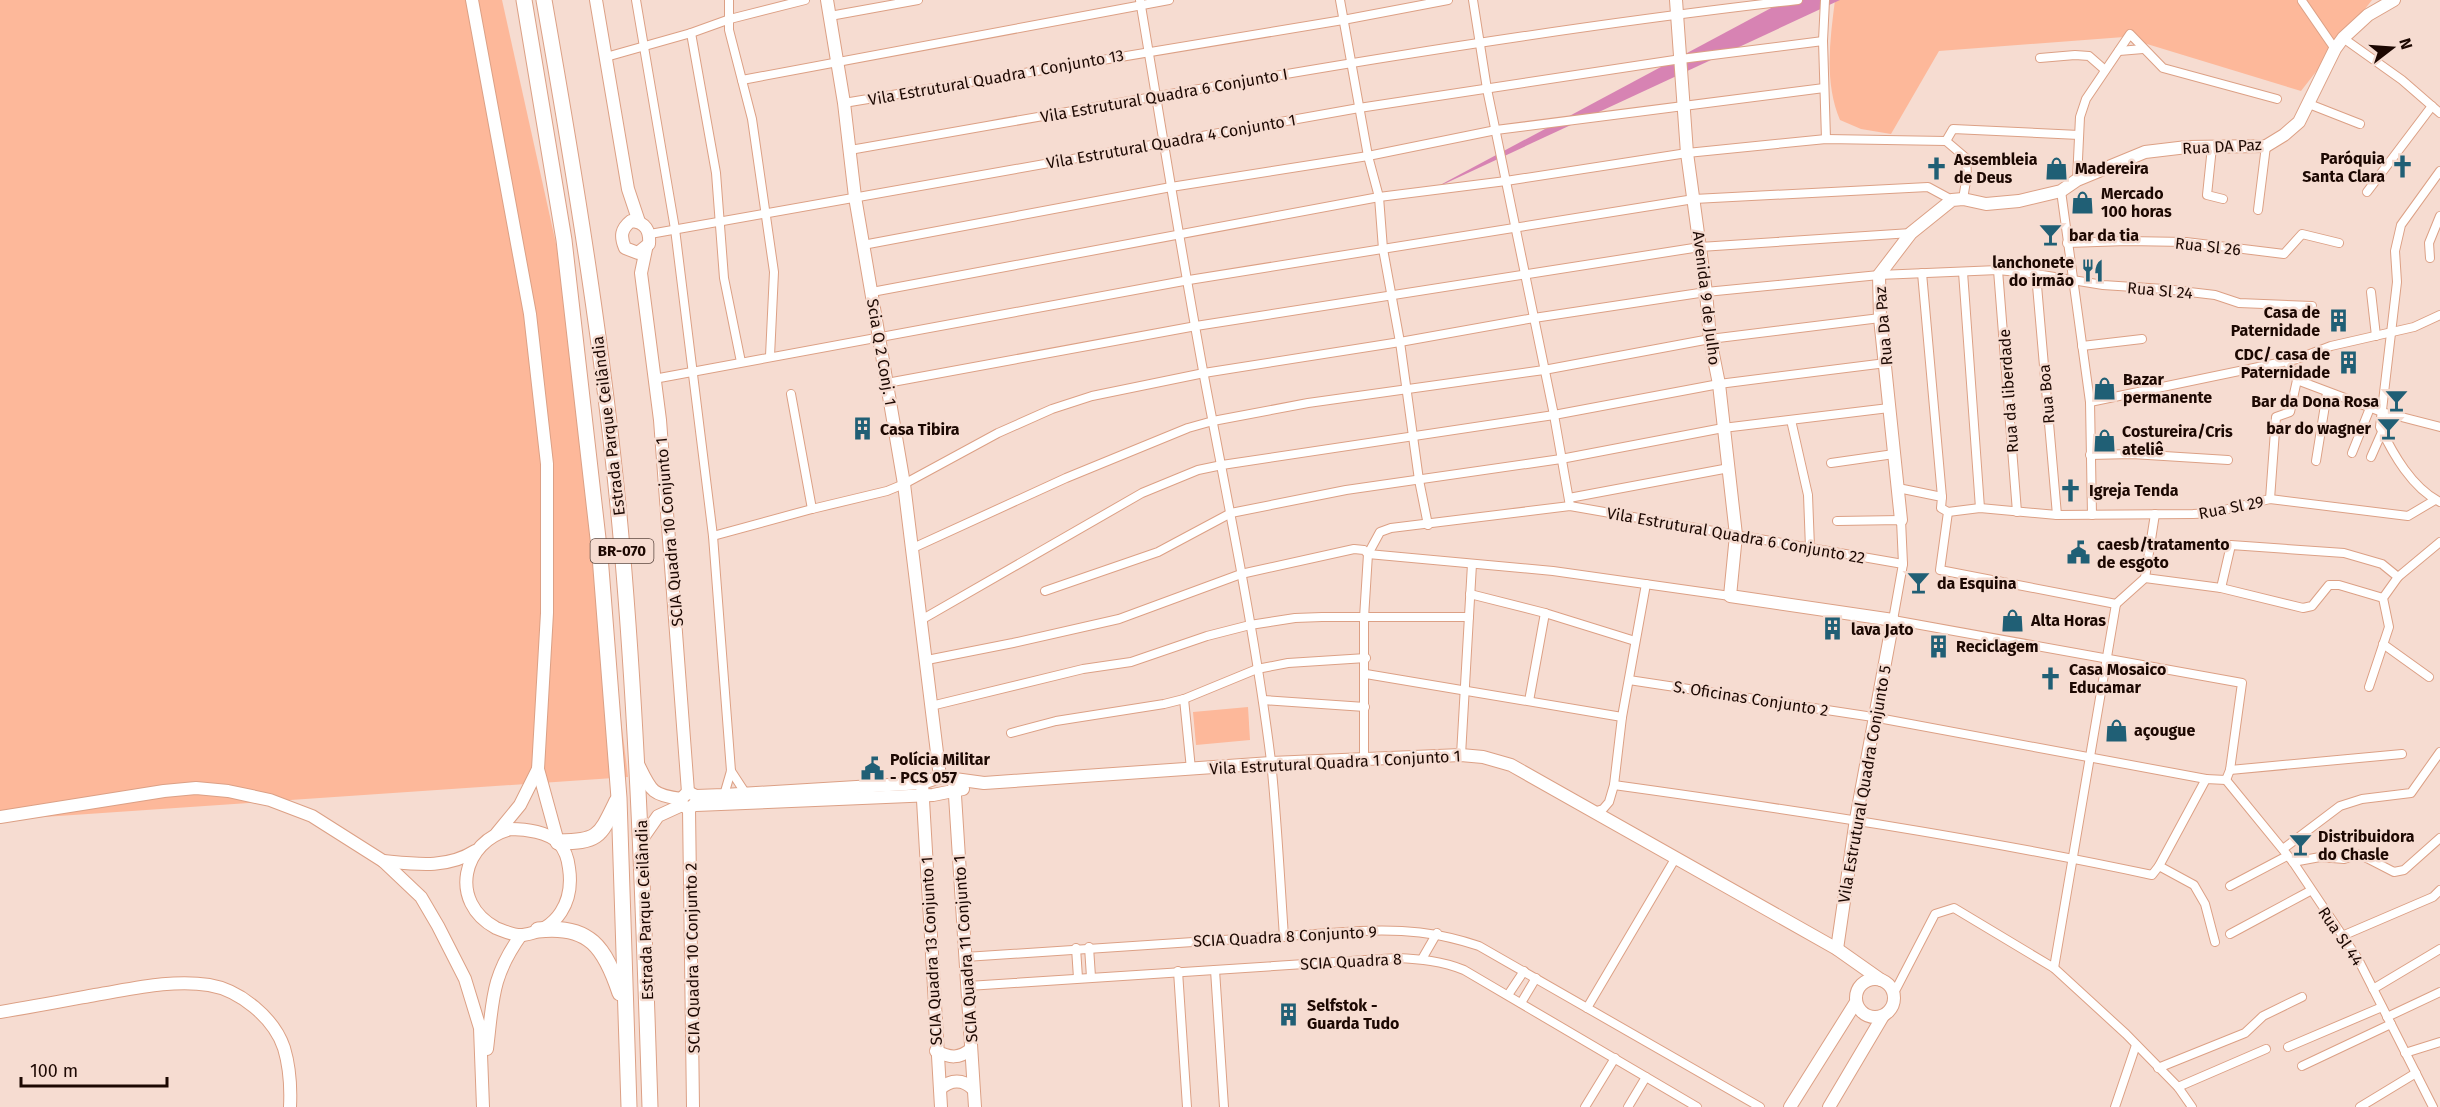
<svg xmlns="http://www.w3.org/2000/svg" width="2440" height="1107" font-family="'Fira Sans',sans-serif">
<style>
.green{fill:#fdb89a}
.water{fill:#d783b3}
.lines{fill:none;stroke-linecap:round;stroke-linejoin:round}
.street-casing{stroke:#dca085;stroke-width:10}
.secondary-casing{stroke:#dca085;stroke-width:14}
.highway-casing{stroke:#dca085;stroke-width:17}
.street{stroke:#fff;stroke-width:8}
.secondary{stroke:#fff;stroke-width:12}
.highway{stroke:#fff;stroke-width:15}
.labels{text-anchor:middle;stroke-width:5;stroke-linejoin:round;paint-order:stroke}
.shield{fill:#f6dcd1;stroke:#5d4840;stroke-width:1.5}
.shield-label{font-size:15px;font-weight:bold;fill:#1c0802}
.street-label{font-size:16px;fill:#1c0802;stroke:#f6dcd1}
.poi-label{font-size:16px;font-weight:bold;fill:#1c0802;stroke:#f6dcd1;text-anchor:start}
</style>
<rect width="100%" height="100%" fill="#f6dcd1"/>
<g class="green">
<polygon points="0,0 502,0 572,316 628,777 0,820"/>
<path d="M 1835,0 L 2372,0 L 2301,91 L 2124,37 L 1939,51 L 1891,134 L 1861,129 L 1840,120 C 1824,82 1830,40 1835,0 Z"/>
<polygon points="1248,707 1250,740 1196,745 1193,712"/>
</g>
<polygon class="water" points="1786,0 1840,0 1429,191"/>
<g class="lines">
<defs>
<g id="street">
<polyline points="636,0 675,229 713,536 731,771 724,795"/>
<polyline points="729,0 729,30 752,119 774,272 770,356"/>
<path d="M 1140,0 C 1161,125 1181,251 1204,376 C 1228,504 1255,632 1271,761 C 1277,819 1280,878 1284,937"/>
<polyline points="1340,0 1368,156 1379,197 1383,249 1400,342 1419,480 1428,525"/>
<polyline points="1473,0 1487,89 1554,415 1570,506"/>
<polyline points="1825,0 1823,41 1826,139"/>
<polyline points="2302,1 2335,49"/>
<polyline points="830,16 918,0"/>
<polyline points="691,33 716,173 724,278 741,362"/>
<polyline points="2343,38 2402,80 2440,113"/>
<polyline points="2119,51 2143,49"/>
<polyline points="606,57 691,33 730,19 805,0"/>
<polyline points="2040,58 2075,55 2089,56 2105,70"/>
<polyline points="742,80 1169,0"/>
<polyline points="844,103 1343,20 1448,0"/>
<polyline points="2309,104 2360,124"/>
<polyline points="1946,141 1953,129 2079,135"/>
<polyline points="2212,147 2207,195 2223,199"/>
<path d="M 850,150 C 1165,95 1480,36 1798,0"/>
<polyline points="2077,180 2080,117 2086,99 2130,34 2163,68 2277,99"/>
<polyline points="2061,191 2090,402 2092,515"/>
<polyline points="2367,192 2432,106"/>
<polyline points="2258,210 2266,146"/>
<polyline points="650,234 1359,108 1681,59 1823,41"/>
<polyline points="2067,243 2127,241 2186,242 2284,254 2302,234 2339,243"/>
<polyline points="863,245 1171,187 1368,156 1496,130 1824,88"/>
<polyline points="2430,258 2429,243 2440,216"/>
<polyline points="1998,270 2017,512"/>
<polyline points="1963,272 1980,508"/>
<polyline points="1922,273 1942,497"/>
<polyline points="2036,274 2057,515"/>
<polyline points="872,292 1379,197 1506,181 1687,153 1826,139 1946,141 1966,158 1967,175 1963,199"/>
<polyline points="2371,292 2376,336"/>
<polyline points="2082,346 2142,339"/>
<polyline points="2287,361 2297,380"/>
<polyline points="654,379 1189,280 1694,199 1928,187 1952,200"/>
<polyline points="2297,380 2382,412 2440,427"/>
<polyline points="887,383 1196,326 1700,247 1911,233"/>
<polyline points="791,394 812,509"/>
<polyline points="2090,402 2297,359 2331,346 2414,327 2440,315"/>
<polyline points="1791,420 1808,495 1810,548"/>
<polyline points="2352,453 2370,408"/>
<polyline points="2090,455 2132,454 2228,460"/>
<polyline points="2371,457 2382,432"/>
<polyline points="2316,461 2327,393"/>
<polyline points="1831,463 1894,454"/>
<polyline points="1898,488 1942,497 1941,508 1948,512 1940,570 2116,604"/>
<polyline points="1569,498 1729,468"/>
<polyline points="2270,499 2276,417 2290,412 2297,380"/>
<path d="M 2440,502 C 2412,488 2393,454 2380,427 L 2397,282 L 2395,251 L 2401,225 L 2440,171"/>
<polyline points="1948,512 1980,508 2057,515 2193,514 2212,513 2270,499 2408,516 2435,500"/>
<polyline points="713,536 812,509 887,491 904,484 998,433 1052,409 1092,396 1204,373 1400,342 1534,318 1706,292 1879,275 1998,270 2036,274 2103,285 2164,289 2215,295 2239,303 2312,306"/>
<polyline points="913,548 1066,478 1188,428 1213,421 1308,403 1544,370 1710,339 1880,318"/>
<polyline points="2145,578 2221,588 2303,608 2312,606 2329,585 2339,585 2383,598"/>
<polyline points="2145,578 2155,514"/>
<polyline points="2221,588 2231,545 2344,553 2382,564 2398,577"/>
<polyline points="1045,591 1158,552 1231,513 1346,490 1561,459 1723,428 1889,408"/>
<polyline points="1470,594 1545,613 1635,641"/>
<polyline points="2116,604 2145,578"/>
<polyline points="921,620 1142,493 1198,470 1222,465 1554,415 1719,384 1886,363"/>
<polyline points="2383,644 2429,677"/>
<polyline points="927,660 1013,643 1119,619 1241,574 1354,549 1364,550 1368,554 1553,571 1730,596"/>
<polyline points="1366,674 1622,717"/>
<polyline points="1629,680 1873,717 2206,779"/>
<polyline points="2369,687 2389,627 2383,598 2398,577 2440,542"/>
<polyline points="1184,699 1191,769"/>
<polyline points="1263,700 1365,707"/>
<polyline points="1529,701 1545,613"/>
<polyline points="931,706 1083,669 1131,662 1207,636 1250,625 1295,618 1322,617 1469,617"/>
<polyline points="1011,733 1056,721 1164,704 1184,699 1257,669 1288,663 1366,658"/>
<polyline points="1461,755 1472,564"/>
<polyline points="1364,759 1364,618 1368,554 1380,532 1391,528 1570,506 1903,564"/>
<polyline points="2230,770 2402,754"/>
<polyline points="731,771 746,794"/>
<polyline points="2226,780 2293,862 2358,959 2433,1107"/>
<path d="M 1614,785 C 1794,810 1974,837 2152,875 L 2159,866 L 2206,779 L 2226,780 L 2230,770 L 2242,683 L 1893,620 L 1903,564 L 1901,520 L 1837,521"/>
<polyline points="1594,812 1603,809 1609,802 1614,785 1622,717 1646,584"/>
<polyline points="2283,849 2340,806 2362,799 2411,793 2440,752"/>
<polyline points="2293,862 2320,857 2344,859 2359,854 2394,872 2404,870 2440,838"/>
<polyline points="2159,866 2194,885 2205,904 2215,942"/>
<polyline points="2230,886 2287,856"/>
<polyline points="2230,934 2310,891"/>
<polyline points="2342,936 2433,897 2440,890"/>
<polyline points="1089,947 1091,977"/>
<polyline points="1076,948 1078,978"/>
<path d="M 965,957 L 1360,931 C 1403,929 1437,932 1479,946 L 1760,1107"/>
<polyline points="1422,959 1437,933"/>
<polyline points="2054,968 2116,604"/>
<polyline points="1215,970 1224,1107"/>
<polyline points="1178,971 1187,1107"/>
<path d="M 968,986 L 1397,958 C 1420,959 1442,961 1464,970 L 1697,1107"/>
<polyline points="2373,989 2440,949"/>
<polyline points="1894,993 1935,914 1954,908 2054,968 2126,1034 2178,1087 2192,1107"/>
<polyline points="1508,995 1524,971"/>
<polyline points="1521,1003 1536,978"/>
<polyline points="1587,1008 1675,859"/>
<polyline points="2387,1017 2440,992"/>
<polyline points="2288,1047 2382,1007"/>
<polyline points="2405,1053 2440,1042"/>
<polyline points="2302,1066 2391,1024"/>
<polyline points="2158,1068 2245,1033 2263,1016 2302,997"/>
<polyline points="2178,1087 2266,1049"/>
<polyline points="1585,1107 1615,1058"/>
<polyline points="1628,1107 1646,1077"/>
<polyline points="2115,1107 2136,1045"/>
<polyline points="2360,1107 2416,1073"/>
</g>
<g id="secondary">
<polyline points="472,0 530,314 547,464 547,613 538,769 520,805 497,833"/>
<polyline points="596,0 628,189 639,222"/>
<polyline points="827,0 844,103 855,197 904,484 940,777"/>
<polyline points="1676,0 1687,153 1706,292 1710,339 1719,384 1736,535 1730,596 1893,620 1856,819 1837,949"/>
<path d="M 631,221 C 646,222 650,231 649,244 L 638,253 L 625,248 C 620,236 621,229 631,221 Z"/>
<polyline points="646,249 641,273 660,420 688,792"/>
<polyline points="1901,520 1880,318 1879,275 1911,233 1952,200 1963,199 1986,204 2019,201 2061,191 2077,180 2145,152 2187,147 2266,146 2284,135 2299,122 2335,49 2343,38 2368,15 2394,0"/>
<path d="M 639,766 C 651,791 652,795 681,799"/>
<polyline points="538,769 558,842"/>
<polyline points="954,780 975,1107"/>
<polyline points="922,783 941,1107"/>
<polyline points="696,796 697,802 689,809 682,805 681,799 688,792 696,796 724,795 922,783 940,777 984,783 1271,763 1461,755 1483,757 1511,765 1837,949 1881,980"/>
<polyline points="696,805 933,795 963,789"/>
<polyline points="689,809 693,1107"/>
<polyline points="0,817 164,791 196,788 228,791 270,800 312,816 383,861 421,897 438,926 465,979 480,1028 483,1107"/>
<path d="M 511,829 C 526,829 548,832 559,843 C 565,850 568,859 569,868 C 574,901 558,930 523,935 C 514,936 504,931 496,928 C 448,902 462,841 511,829 Z"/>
<polyline points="642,839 658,816 682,805"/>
<path d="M 383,861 C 415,864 447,869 475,851"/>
<circle cx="1875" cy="998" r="19"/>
<path d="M 0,1012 C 32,1007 63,1001 95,995 C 132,989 172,979 209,985 C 240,990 274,1018 284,1048 C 290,1068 291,1087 290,1107"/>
<path d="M 487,1049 C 493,1000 491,977 521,935"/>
<path d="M 936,1051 C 950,1058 959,1059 971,1049"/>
<path d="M 940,1089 C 951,1079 963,1079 973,1089"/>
<polyline points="1790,1107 1856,1002"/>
<polyline points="1829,1107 1883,1016"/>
</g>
<g id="highway">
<polyline points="524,0 564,240 600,556 619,798 629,1107"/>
<path d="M 544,0 C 576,182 606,364 622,548 C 638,734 644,921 650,1107"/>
<path d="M 558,842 C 599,841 599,838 617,801"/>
<path d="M 538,930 C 590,924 605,948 620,993"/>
</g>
</defs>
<use href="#street" class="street-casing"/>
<use href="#secondary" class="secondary-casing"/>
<use href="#highway" class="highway-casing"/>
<use href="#street" class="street"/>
<use href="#secondary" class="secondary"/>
<use href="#highway" class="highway"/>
</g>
<defs>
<symbol id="church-bare" viewBox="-9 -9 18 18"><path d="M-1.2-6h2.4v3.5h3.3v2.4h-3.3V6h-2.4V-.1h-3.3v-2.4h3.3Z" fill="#205f75" stroke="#f6dcd1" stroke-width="2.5" paint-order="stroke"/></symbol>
<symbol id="shop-bare" viewBox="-9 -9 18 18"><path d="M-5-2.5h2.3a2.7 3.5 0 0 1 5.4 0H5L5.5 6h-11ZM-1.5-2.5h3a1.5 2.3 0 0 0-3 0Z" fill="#205f75" stroke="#f6dcd1" stroke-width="2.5" paint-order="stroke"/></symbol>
<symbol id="bar-bare" viewBox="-9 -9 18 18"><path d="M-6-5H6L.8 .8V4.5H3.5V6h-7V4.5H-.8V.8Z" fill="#205f75" stroke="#f6dcd1" stroke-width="2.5" paint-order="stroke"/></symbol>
<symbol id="restaurant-bare" viewBox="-9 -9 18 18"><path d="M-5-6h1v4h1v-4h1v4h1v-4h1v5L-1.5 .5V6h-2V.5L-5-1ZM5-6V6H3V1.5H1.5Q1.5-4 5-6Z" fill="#205f75" stroke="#f6dcd1" stroke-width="2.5" paint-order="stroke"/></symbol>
<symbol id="building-bare" viewBox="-9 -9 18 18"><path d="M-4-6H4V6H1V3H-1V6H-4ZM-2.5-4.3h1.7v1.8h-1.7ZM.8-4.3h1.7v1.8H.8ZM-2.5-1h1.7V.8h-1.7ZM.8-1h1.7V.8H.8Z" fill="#205f75" stroke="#f6dcd1" stroke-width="2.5" paint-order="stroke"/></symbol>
<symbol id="civic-bare" viewBox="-9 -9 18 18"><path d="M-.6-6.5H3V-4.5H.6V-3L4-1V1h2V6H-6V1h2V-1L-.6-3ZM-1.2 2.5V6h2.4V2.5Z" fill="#205f75" stroke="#f6dcd1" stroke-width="2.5" paint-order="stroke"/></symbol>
</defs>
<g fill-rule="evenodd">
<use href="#church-bare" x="2386" y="150" width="33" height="33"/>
<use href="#church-bare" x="1920" y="152" width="33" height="33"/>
<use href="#shop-bare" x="2040" y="152" width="33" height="33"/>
<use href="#shop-bare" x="2066" y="186" width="33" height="33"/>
<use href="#bar-bare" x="2034" y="218" width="33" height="33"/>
<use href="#restaurant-bare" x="2076" y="254" width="33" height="33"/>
<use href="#building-bare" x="2322" y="304" width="33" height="33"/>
<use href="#building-bare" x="2332" y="346" width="33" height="33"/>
<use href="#shop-bare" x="2088" y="372" width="33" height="33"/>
<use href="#bar-bare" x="2380" y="384" width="33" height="33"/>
<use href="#bar-bare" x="2372" y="412" width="33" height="33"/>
<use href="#building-bare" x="846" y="412" width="33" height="33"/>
<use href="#shop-bare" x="2088" y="424" width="33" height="33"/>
<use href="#church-bare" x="2054" y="474" width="33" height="33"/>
<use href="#civic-bare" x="2062" y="536" width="33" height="33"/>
<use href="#bar-bare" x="1902" y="566" width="33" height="33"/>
<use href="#shop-bare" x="1996" y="604" width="33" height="33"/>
<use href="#building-bare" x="1816" y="612" width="33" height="33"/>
<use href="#building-bare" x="1922" y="630" width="33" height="33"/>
<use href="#church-bare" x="2034" y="662" width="33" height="33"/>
<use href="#shop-bare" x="2100" y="714" width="33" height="33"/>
<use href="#civic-bare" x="856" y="752" width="33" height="33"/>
<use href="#bar-bare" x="2284" y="828" width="33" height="33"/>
<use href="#building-bare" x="1272" y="998" width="33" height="33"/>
</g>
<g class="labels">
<rect class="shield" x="590.5" y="539" width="63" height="24" rx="4.5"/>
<g class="shield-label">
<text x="622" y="556">BR-070</text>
</g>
<g class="street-label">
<text transform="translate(996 77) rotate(-10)" y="6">Vila Estrutural Quadra 1 Conjunto 13</text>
<text transform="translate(1164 95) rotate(-10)" y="6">Vila Estrutural Quadra 6 Conjunto I</text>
<text transform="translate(1171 141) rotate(-10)" y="6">Vila Estrutural Quadra 4 Conjunto 1</text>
<text transform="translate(2222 146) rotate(-3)" y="6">Rua DA Paz</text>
<text transform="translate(2208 246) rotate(6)" y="6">Rua Sl 26</text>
<text transform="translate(2160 290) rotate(5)" y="6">Rua Sl 24</text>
<text transform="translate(1707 298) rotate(83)" y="6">Avenida 9 de Julho</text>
<text transform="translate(1883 326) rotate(-95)" y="6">Rua Da Paz</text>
<text transform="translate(882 352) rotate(80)" y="6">Scia Q 2 Conj. 1</text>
<text transform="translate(2008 391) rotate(-94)" y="6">Rua da liberdade</text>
<text transform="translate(2046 394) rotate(-95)" y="6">Rua Boa</text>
<text transform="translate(608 426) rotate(-97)" y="6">Estrada Parque Ceilândia</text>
<text transform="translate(2231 507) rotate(-11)" y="6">Rua Sl 29</text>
<text transform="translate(669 532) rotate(-95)" y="6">SCIA Quadra 10 Conjunto 1</text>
<text transform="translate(1736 535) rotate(10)" y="6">Vila Estrutural Quadra 6 Conjunto 22</text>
<text transform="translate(1751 698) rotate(9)" y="6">S. Oficinas Conjunto 2</text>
<text transform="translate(1335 762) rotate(-3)" y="6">Vila Estrutural Quadra 1 Conjunto 1</text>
<text transform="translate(1864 784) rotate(-80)" y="6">Vila Estrutural Quadra Conjunto 5</text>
<text transform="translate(644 910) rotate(-92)" y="6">Estrada Parque Ceilândia</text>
<text transform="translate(1285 936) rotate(-3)" y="6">SCIA Quadra 8 Conjunto 9</text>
<text transform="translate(2341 936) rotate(56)" y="6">Rua Sl 44</text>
<text transform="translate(965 949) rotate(-94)" y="6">SCIA Quadra 11 Conjunto 1</text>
<text transform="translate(931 951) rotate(-93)" y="6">SCIA Quadra 13 Conjunto 1</text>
<text transform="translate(692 958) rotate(-91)" y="6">SCIA Quadra 10 Conjunto 2</text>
<text transform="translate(1351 961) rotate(-3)" y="6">SCIA Quadra 8</text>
</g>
<g class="poi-label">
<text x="2385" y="164" text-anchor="end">Paróquia<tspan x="2385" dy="18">Santa Clara</tspan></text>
<text x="1954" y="165">Assembleia<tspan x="1954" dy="18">de Deus</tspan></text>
<text x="2075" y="174">Madereira</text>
<text x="2101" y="199">Mercado<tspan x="2101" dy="18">100 horas</tspan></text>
<text x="2069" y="241">bar da tia</text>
<text x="2074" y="268" text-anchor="end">lanchonete<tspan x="2074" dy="18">do irmão</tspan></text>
<text x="2320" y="318" text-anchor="end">Casa de<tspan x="2320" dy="18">Paternidade</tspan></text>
<text x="2330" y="360" text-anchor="end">CDC/ casa de<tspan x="2330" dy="18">Paternidade</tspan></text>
<text x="2123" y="385">Bazar<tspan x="2123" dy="18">permanente</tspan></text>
<text x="2379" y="407" text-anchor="end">Bar da Dona Rosa</text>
<text x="2371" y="434" text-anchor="end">bar do wagner</text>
<text x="880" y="435">Casa Tibira</text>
<text x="2122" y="437">Costureira/Cris<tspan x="2122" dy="18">ateliê</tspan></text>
<text x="2089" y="496">Igreja Tenda</text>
<text x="2097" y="550">caesb/tratamento<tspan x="2097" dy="18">de esgoto</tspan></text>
<text x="1937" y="589">da Esquina</text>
<text x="2031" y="626">Alta Horas</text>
<text x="1851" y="635">lava Jato</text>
<text x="1956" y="652">Reciclagem</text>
<text x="2069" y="675">Casa Mosaico<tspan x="2069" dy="18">Educamar</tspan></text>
<text x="2134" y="736">açougue</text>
<text x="890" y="765">Polícia Militar<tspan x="890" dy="18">- PCS 057</tspan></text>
<text x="2318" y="842">Distribuidora<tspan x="2318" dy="18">do Chasle</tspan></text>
<text x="1307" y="1011">Selfstok -<tspan x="1307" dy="18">Guarda Tudo</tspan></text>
</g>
</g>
<g transform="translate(2392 48) rotate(73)" stroke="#f6dcd1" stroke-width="4.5" paint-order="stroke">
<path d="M0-4.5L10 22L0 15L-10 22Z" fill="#1c0802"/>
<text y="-9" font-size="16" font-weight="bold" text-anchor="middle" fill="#1c0802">N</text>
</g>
<path d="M21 1077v9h146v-9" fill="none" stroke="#1c0802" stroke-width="3"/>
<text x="30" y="1077" font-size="18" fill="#1c0802" stroke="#f6dcd1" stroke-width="4.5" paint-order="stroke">100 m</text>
</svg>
